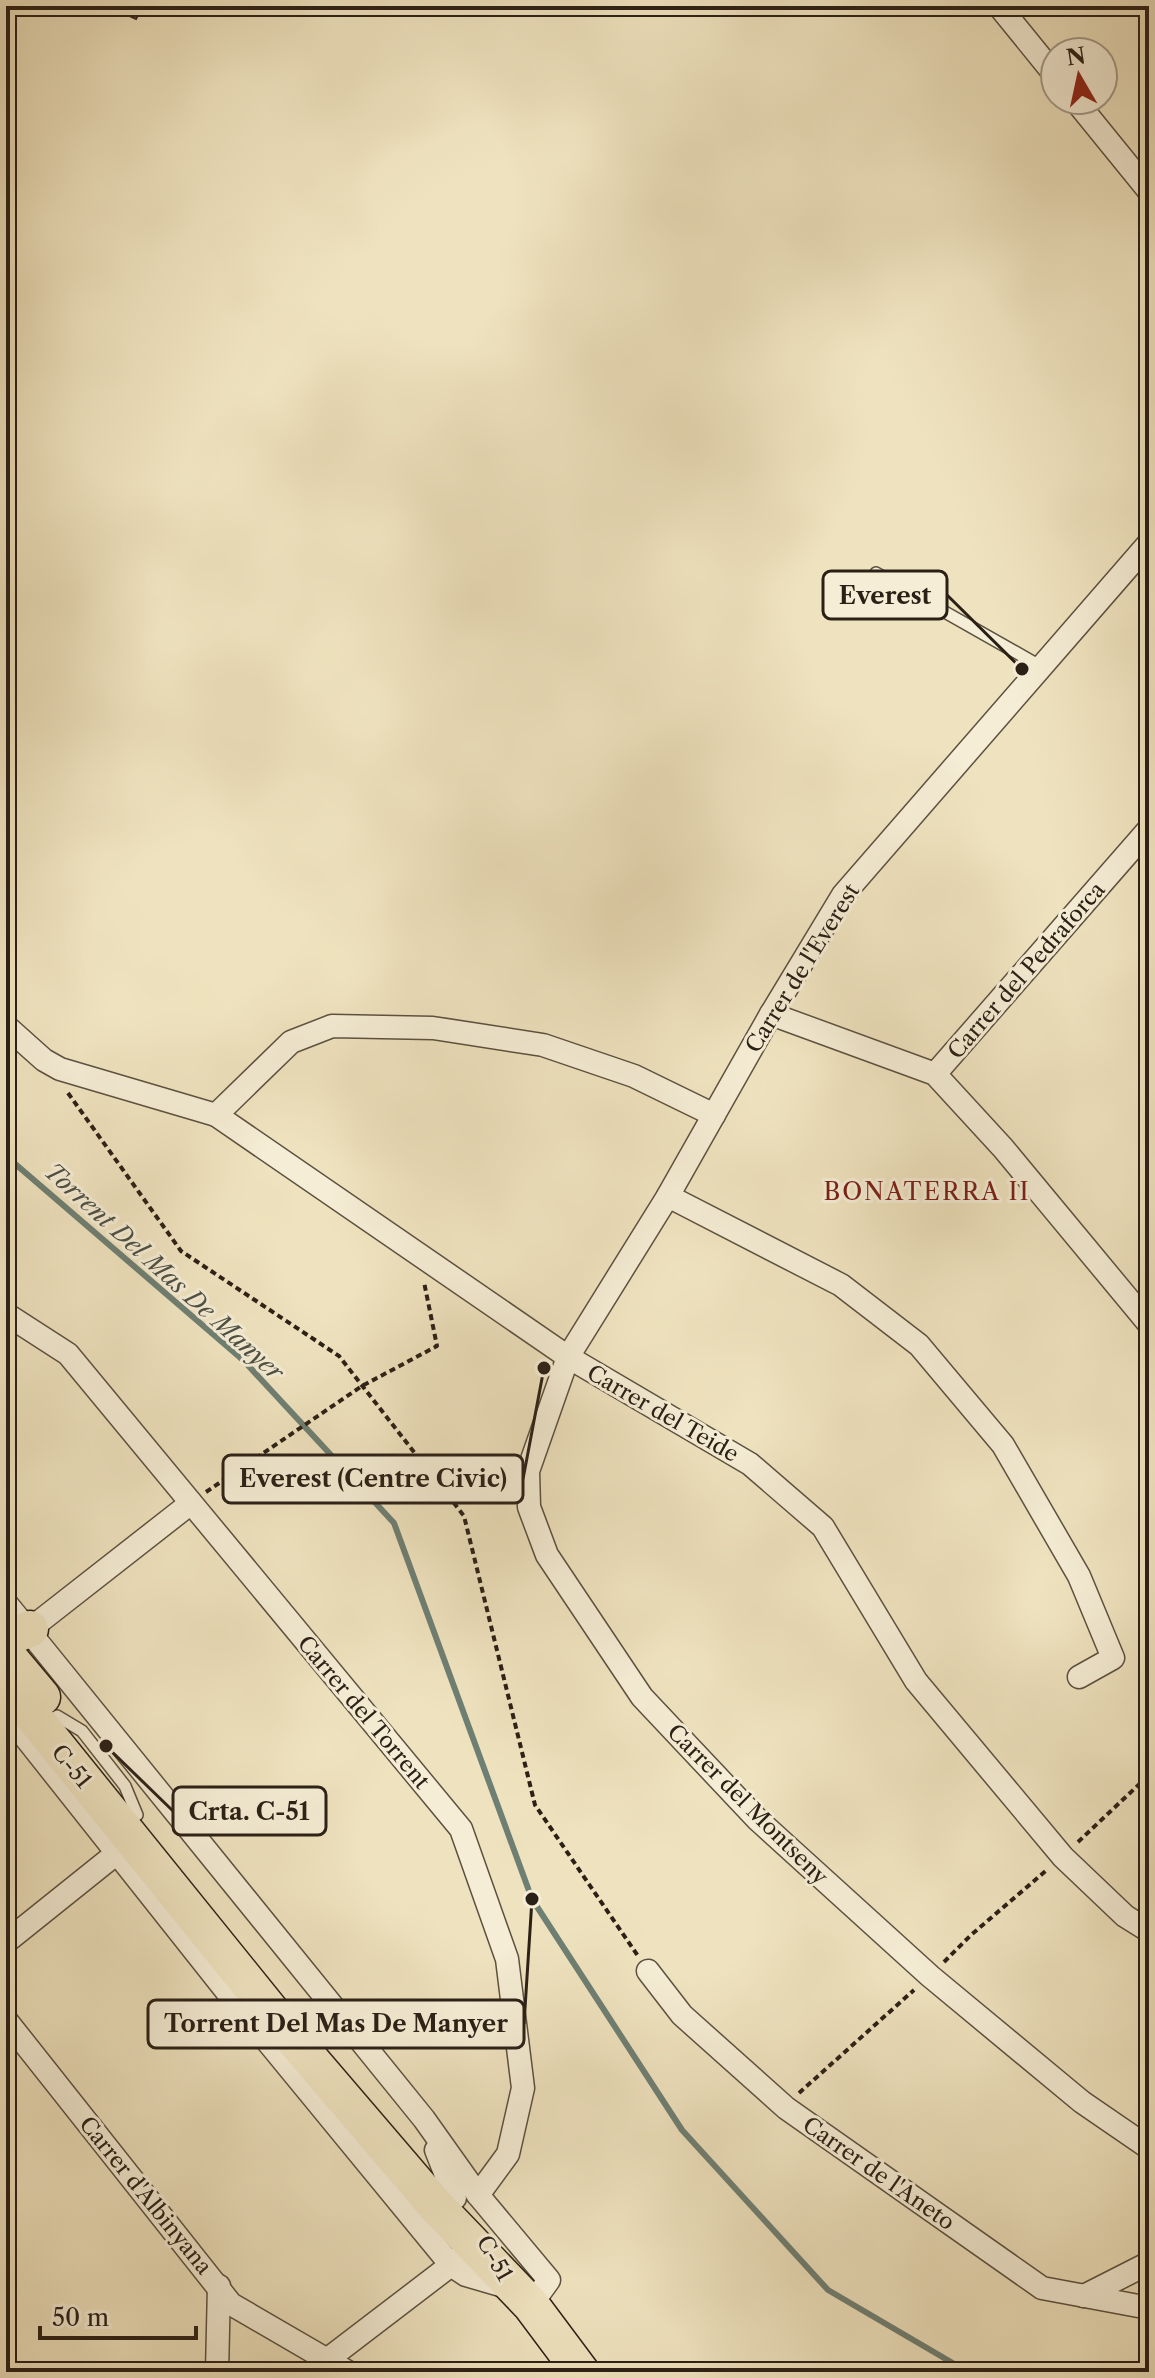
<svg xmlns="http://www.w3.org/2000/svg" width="1155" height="2378" font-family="'Libre Caslon Text',serif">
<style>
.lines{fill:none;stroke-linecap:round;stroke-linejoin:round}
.stream{stroke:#6e7f73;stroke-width:6}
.building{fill:url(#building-back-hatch);stroke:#2b2016;stroke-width:2}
.lane-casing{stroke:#5c5140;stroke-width:14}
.street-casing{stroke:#5c5140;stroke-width:25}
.primary-casing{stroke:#2b2016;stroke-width:39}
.path{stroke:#2b2016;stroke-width:4;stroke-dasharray:6 4;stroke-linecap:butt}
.lane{stroke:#f5edd5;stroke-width:11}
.street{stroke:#f5edd5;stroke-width:22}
.primary{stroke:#efe3bf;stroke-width:36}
.labels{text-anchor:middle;stroke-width:6;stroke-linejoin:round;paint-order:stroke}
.street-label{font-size:22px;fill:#2b2016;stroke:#f5edd5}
.neighbourhood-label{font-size:24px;letter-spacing:2px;fill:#7a1f14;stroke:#f5edd5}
.water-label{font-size:24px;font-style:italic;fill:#4c4f44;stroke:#f5edd5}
.leader{fill:none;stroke:#2b2016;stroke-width:3}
.callout-dot{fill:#2b2016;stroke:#f5edd5;stroke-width:3}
.callout{fill:#f5edd5;stroke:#2b2016;stroke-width:3}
.callout-label{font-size:24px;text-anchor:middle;font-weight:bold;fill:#2b2016}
</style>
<defs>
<pattern id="building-back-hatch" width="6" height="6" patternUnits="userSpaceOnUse" patternTransform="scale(2)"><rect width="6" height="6" fill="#d79f8b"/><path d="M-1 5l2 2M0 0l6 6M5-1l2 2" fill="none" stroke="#af8171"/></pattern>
</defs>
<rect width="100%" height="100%" fill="#efe3bf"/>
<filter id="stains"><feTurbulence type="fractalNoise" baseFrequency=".0025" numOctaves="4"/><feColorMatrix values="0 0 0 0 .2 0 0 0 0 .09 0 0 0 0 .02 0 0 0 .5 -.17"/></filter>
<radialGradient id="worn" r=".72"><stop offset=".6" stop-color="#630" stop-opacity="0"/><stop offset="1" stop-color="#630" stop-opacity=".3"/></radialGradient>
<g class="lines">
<polyline class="stream" points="6,1156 243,1360 394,1523 532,1899 682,2130 828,2290 968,2372"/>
</g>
<polygon class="building" points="108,6 143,6 136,19"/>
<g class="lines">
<defs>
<g id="lane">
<polyline points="876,573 1040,666"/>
<polyline points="57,1716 82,1731 125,1786 137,1815"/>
</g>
<g id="street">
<polyline points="999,6 1055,75"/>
<polyline points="1075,100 1149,191"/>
<polyline points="1149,543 843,895 771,1014 668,1196 568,1357 528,1471 529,1507 547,1555 642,1697 757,1819 930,1976 1082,2102 1149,2148"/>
<polyline points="771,1014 935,1074 1003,1148 1149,1324"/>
<polyline points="6,1026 44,1060 60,1069 216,1115 568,1357 750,1464 823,1527 916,1681 1063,1857 1125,1916 1149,1931"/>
<polyline points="935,1074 1149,829"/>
<polyline points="216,1115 291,1042 332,1026 433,1028 543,1045 634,1076 714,1115"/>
<polyline points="668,1196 841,1285 919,1345 1003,1445 1079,1576 1113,1658 1079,1677"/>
<polyline points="6,1314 68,1354 461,1829 507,1959 523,2088 508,2154 478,2195"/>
<polyline points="6,1603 424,2119 478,2195 549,2280 531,2305"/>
<polyline points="30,1629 191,1503"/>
<polyline points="6,1713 235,2002 451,2265 466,2275 507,2287"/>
<polyline points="6,1942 117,1853"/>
<polyline points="648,1971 682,2015 786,2108 1042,2288 1149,2308"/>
<polyline points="6,2020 231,2304 348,2372"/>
<polyline points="436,2150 455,2198"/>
<polyline points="1084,2296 1149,2263"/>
<polyline points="328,2359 451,2265 460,2256"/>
<polyline points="217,2372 219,2286"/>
</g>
<g id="primary">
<polyline points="6,1638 30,1629"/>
<polyline points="6,1654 42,1697"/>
<polyline points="6,1683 299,2046 436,2206 531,2305 581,2372"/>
</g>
</defs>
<use href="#lane" class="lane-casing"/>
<use href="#street" class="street-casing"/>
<use href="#primary" class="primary-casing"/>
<g class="path">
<polyline points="68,1093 181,1251 339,1356 464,1516 535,1805 638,1956"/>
<polyline points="206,1492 362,1386 437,1346 424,1282"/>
<polyline points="1078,1842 1149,1775"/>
<polyline points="944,1962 971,1935 1048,1869"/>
<polyline points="799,2093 914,1990"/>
</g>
<use href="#lane" class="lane"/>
<use href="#street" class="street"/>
<use href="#primary" class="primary"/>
</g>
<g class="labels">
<g class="street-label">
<text transform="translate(802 968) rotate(-58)" y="8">Carrer de l'Everest</text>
<text transform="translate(1026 970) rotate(-49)" y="8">Carrer del Pedraforca</text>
<text transform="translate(663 1413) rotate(30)" y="8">Carrer del Teide</text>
<text transform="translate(364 1712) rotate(50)" y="8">Carrer del Torrent</text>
<text transform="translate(72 1766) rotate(51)" y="8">C-51</text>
<text transform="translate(748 1804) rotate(45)" y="8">Carrer del Montseny</text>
<text transform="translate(879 2173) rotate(35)" y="8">Carrer de l'Aneto</text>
<text transform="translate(146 2195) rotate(51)" y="8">Carrer d'Albinyana</text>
<text transform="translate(495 2258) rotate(60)" y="8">C-51</text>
</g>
<g class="neighbourhood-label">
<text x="927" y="1200">BONATERRA II</text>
</g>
<g class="water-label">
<text transform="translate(164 1272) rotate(42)" y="8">Torrent Del Mas De Manyer</text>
</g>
</g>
<path class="leader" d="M1022 669L947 595M544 1368L523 1479M106 1746L173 1811M532 1899L524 2024"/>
<g class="callout-dot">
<circle cx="1022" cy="669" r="8"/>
<circle cx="544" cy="1368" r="8"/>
<circle cx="106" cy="1746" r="8"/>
<circle cx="532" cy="1899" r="8"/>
</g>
<g class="callout">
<rect x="823" y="571" width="124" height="48" rx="8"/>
<rect x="223" y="1455" width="300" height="48" rx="8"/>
<rect x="173" y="1787" width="153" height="48" rx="8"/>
<rect x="148" y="2000" width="376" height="48" rx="8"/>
</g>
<g class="callout-label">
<text x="885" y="604">Everest</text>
<text x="373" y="1487">Everest (Centre Civic)</text>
<text x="249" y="1820">Crta. C-51</text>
<text x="336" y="2032">Torrent Del Mas De Manyer</text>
</g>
<rect width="1155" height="2378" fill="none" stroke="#efe3bf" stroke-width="32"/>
<rect x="8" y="8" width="1139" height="2362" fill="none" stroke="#2b2016" stroke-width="4"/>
<rect x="16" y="16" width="1123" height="2346" fill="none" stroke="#2b2016" stroke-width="2"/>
<g transform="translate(1079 76) rotate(351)"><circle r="38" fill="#f5edd5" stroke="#a49b89" stroke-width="2"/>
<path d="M0-6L14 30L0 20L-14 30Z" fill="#8f2418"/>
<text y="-12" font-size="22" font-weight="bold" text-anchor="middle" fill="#2b2016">N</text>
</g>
<path d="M40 2326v12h156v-12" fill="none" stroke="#2b2016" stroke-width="4"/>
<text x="52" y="2326" font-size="24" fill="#2b2016" stroke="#f5edd5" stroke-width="6" paint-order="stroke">50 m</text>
<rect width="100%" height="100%" filter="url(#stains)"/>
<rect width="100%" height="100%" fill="url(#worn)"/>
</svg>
